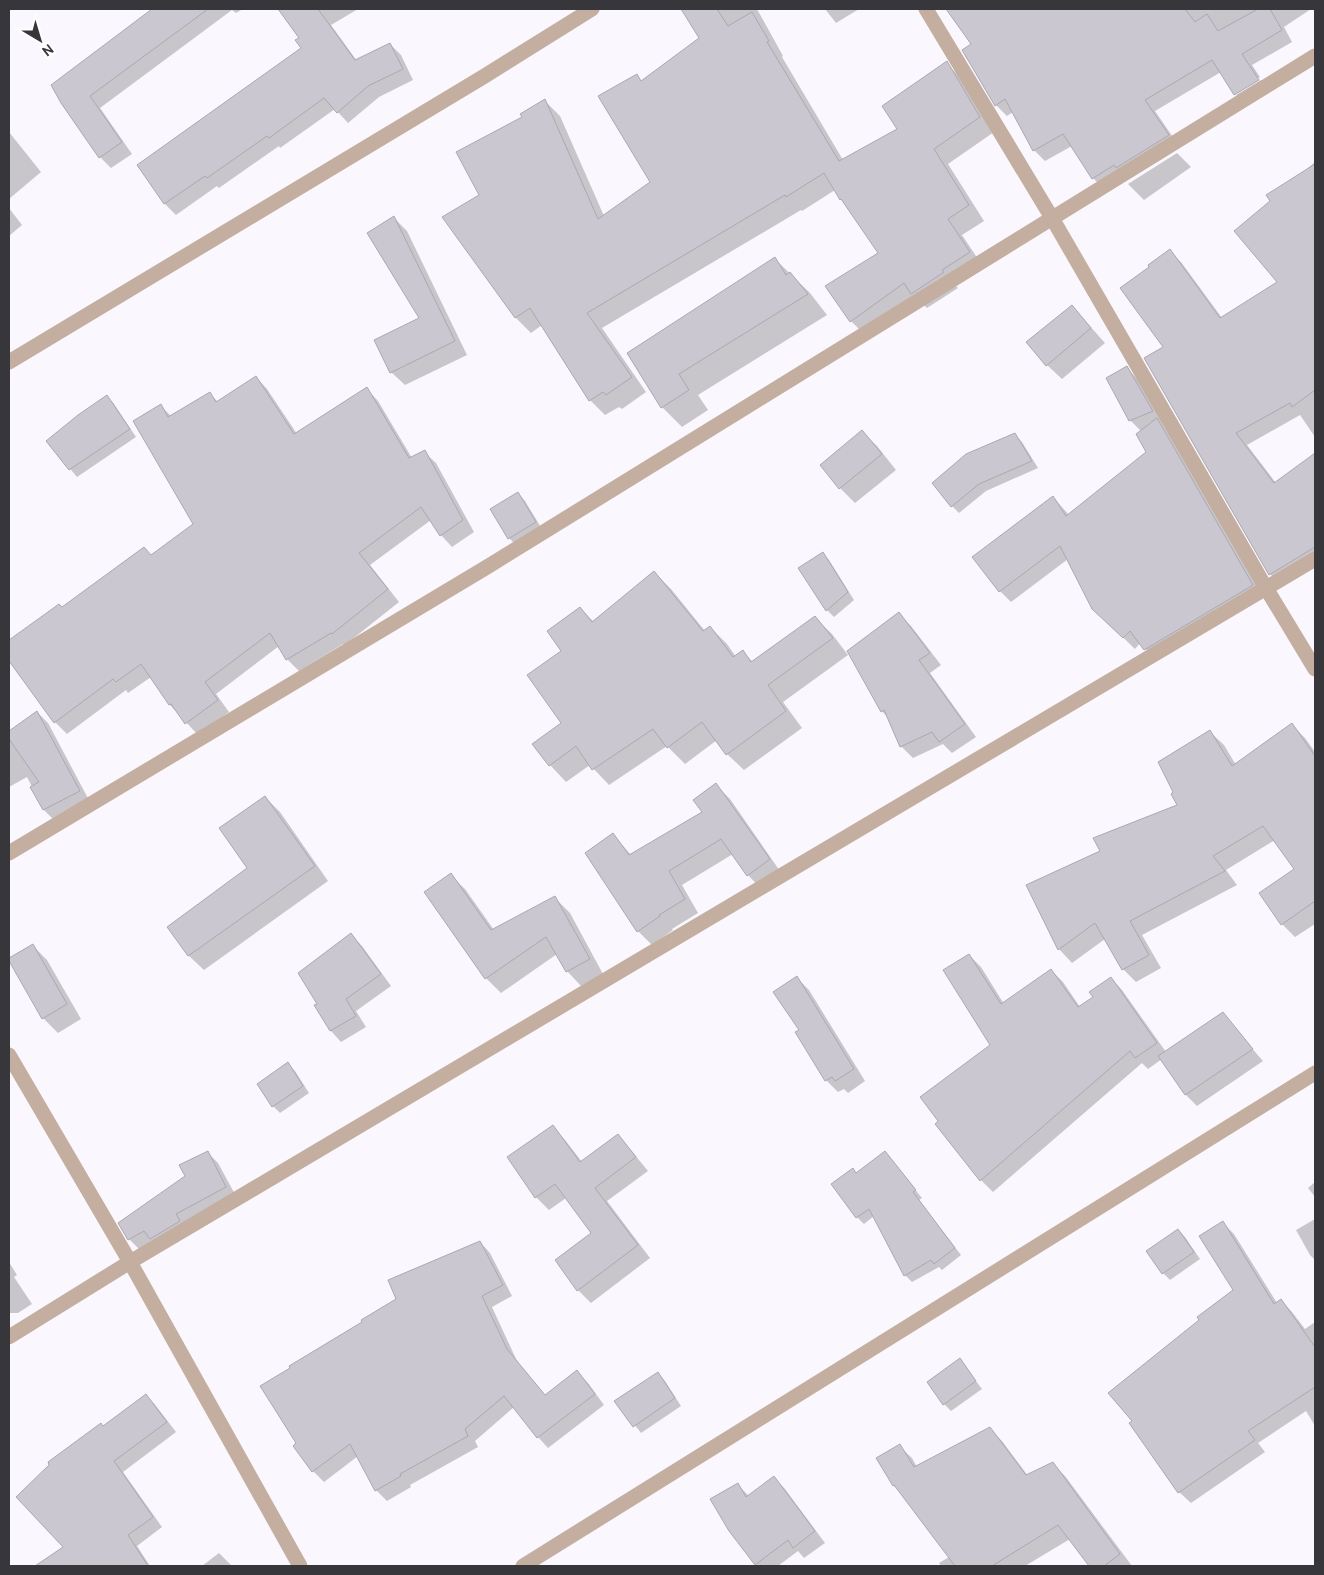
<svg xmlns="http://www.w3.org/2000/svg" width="1324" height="1575" font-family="Cabin,sans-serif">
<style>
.shadow{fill:#0003}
.building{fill:#cac7d1;stroke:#aba8b1}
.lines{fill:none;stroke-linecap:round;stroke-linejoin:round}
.street{stroke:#c4aea0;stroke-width:15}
</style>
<rect width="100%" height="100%" fill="#faf7fe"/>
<g class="shadow">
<polygon points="154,9 243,9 236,13 232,10 100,108 132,154 111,168 100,157 53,85"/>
<polygon points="279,9 358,9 331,25 357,61 390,44 401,55 413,80 379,97 348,123 335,109 280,148 279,146 219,188 217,186 176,215 165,204 139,166 302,48 300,38"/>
<polygon points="694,9 757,9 783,56 782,57 843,160 899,129 946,63 961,78 994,132 948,164 984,221 962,235 984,268 956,286 958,288 927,308 918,299 866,336 851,321 880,254 835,190 802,211 801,210 602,328 646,392 622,409 619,407 605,415 590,400 542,325 531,333 516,318 444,218 480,195 523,118 545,101 560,116 604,216 651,182 636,76 642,82 701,38 686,14"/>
<polygon points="825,9 859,9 836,23"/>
<polygon points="947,9 1311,9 1284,27 1292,42 1252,65 1260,77 1236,92 1236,95 1221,72 1155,111 1179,146 1104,189 1093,178 1072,146 1045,161 1034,150 1013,112 1007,116 996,105 972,45"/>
<polygon points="1261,80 1269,91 1246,105 1236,95"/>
<polygon points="9,132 41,172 9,199"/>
<polygon points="1177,153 1191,167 1144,200 1128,184"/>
<polygon points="1315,162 1315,437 1300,415 1247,445 1276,483 1315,454 1315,566 1282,586 1270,574 1145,358 1165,347 1151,267 1169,251 1181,262 1222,318 1279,282 1272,202 1296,178"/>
<polygon points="9,208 22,225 9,236"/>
<polygon points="394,218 407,231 467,355 405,385 391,372 421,319"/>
<polygon points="775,259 810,293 827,315 698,395 708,410 682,427 662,407 628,353"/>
<polygon points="1072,306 1105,343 1062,379 1047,365"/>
<polygon points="1127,368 1141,383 1166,425 1164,427 1168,431 1264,596 1156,660 1140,643 1135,649 1105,620 1068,559 1011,602 1000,591 1053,497 1069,515 1147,452 1141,431 1130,420"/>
<polygon points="256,377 267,389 297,434 367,389 378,401 412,458 424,452 436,463 474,532 452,547 441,535 431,520 370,565 399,602 345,645 343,644 299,671 287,659 279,646 216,694 229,712 198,735 170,705 151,677 128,693 126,690 67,734 55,722 9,659 9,642 59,605 62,609 152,556 195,524 161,406 171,416 210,394 218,402"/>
<polygon points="107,397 114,404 136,437 77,477 48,442"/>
<polygon points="862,432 877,446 896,470 855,503 840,488 822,465"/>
<polygon points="1015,435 1022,442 1038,468 986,491 959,513 952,506"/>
<polygon points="518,493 525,501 542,529 516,545 509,538 492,510"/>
<polygon points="822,553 829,560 854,600 834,617 827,610"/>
<polygon points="654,572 671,589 705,631 710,627 727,644 736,657 743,652 753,662 815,618 832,634 848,655 783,702 802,728 744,770 727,754 717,740 685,764 667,746 609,785 590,765 566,782 550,765 534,744 563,723 563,651 580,608 594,622"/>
<polygon points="899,614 911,626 941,665 930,673 976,737 952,753 943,744 913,758 901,746 889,719 882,711"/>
<polygon points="37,712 48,723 90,802 55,821 44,810 27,777 9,787 9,732"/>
<polygon points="1292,725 1305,738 1315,752 1315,924 1295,937 1282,924 1296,869 1275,840 1226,870 1237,885 1142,935 1161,968 1136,982 1123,969 1105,939 1072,963 1059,949 1102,851 1179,805 1210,732 1224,745 1236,765"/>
<polygon points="716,785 730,799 782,874 761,889 748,875 733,854 682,885 698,913 672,929 673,930 652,945 638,931 587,854 613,834 631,855 704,812"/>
<polygon points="265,797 280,812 328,881 204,970 189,956 169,928 249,869"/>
<polygon points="450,875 465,889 494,930 555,898 570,913 603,974 581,986 567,971 557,954 501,993 486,978 426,892"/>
<polygon points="351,935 362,946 391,986 356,1011 366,1027 341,1042 331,1031 319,1004"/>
<polygon points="33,946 47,960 81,1019 58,1033 43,1018"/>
<polygon points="969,955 981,967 1004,1004 1051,970 1063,982 1080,1007 1095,997 1111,978 1122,990 1166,1052 1222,1014 1263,1061 1197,1106 1186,1095 1162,1059 1148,1069 1142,1063 993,1192 981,1180 936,1124 991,1046"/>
<polygon points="797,978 809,990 865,1081 848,1093 844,1089 838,1092 826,1080 801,1030"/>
<polygon points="288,1064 295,1071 309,1093 280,1113 273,1106"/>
<polygon points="553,1127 565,1140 582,1162 617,1136 630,1149 648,1171 607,1201 650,1258 591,1303 578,1290 557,1261 593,1233 566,1198 549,1210 536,1197"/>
<polygon points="207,1152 218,1163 237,1198 140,1250 129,1239"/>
<polygon points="885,1153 922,1198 919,1200 961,1255 942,1270 939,1267 912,1282 905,1275 874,1216 864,1224 857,1217 857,1174"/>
<polygon points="1315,1182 1315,1197 1308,1188"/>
<polygon points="1315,1219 1315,1260 1310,1255 1296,1230"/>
<polygon points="1223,1223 1234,1234 1277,1303 1281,1300 1292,1312 1305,1329 1315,1322 1315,1426 1306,1411 1258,1443 1265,1452 1191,1503 1179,1492 1201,1320 1234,1290"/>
<polygon points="1178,1230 1185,1237 1200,1259 1170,1280 1163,1273"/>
<polygon points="480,1242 490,1253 512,1296 492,1307 517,1361 546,1396 577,1372 588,1383 604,1405 548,1448 538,1437 514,1407 475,1441 478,1447 410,1485 411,1487 387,1501 376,1490 358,1456 324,1482 313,1471 294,1446 364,1322"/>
<polygon points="9,1262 17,1275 14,1277 32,1304 18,1313 9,1313"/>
<polygon points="960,1360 982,1389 951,1411 944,1404"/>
<polygon points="658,1374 665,1381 681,1406 641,1433 616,1401"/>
<polygon points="146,1395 156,1406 176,1432 123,1472 162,1527 137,1546 150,1566 67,1566 57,1552 64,1547 103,1427"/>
<polygon points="989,1428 1002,1441 1028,1476 1052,1463 1065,1476 1132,1566 1090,1566 1070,1539 1025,1566 941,1566 939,1563 949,1557 904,1496 894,1486 878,1459 899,1446 912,1458 917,1467"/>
<polygon points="774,1478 785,1489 825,1543 804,1558 798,1551 778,1566 758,1566 756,1564 738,1485 749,1496"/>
<polygon points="219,1553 232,1566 202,1566"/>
</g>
<g class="building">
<polygon points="152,9 208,9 90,96 122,142 99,158 61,103 51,85"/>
<polygon points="278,9 318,9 355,60 390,43 403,69 368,86 337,113 324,98 269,138 267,136 207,178 205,176 164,204 137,165 301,48 295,40 299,38"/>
<polygon points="681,9 717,9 728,26 752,12 769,41 767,42 839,161 897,129 882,106 947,61 980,117 934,149 969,205 948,219 970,252 942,270 944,272 911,294 904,283 850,322 825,286 878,253 841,199 840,200 824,173 786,197 785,195 587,313 632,377 606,395 603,392 589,401 530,308 515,318 442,217 479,195 456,152 522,117 520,114 545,99 598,219 650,182 598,96 637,74 641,81 699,38"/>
<polygon points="946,9 1185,9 1195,22 1207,14 1218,31 1258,9 1270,9 1282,30 1242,54 1259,80 1234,95 1212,60 1145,100 1169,135 1116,168 1114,165 1092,179 1063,134 1033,151 1005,99 995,106 962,50 971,44"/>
<polygon points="1315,164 1315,390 1292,407 1290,403 1236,433 1274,483 1315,453 1315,547 1269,575 1144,358 1163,347 1120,288 1149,267 1148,265 1170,249 1220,318 1277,282 1234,231 1270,201 1266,195"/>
<polygon points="394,216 455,341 390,373 374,340 419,318 367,233"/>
<polygon points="775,257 786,275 790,272 808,294 679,374 689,390 661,408 627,353"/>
<polygon points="1072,305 1091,328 1046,366 1026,342"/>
<polygon points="1127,366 1153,411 1129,421 1106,378"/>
<polygon points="256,376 294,434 367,387 409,458 425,450 463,520 440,536 421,507 359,553 388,589 332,634 331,633 286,660 270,633 205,682 218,700 185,724 171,704 169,705 141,664 116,682 113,679 54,723 9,661 9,640 59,604 62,607 144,547 151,555 193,524 133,421 161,404 168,417 210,392 216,402"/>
<polygon points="107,395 130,429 69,470 46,441 78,415"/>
<polygon points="1157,418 1253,585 1144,650 1130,631 1123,638 1092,609 1060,546 999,592 972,557 1053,496 1066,516 1146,452 1136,434"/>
<polygon points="862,430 882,454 839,489 820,465"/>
<polygon points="1015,433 1032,461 979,484 951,507 932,483 966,454"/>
<polygon points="518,492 536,522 508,539 490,509"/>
<polygon points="823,552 848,592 826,611 798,568"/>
<polygon points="654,571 703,631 710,626 733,657 743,650 751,662 815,616 833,638 768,685 786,711 726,755 702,722 667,748 653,729 592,770 576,746 549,766 532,744 561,723 527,675 561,651 547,631 580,607 592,622"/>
<polygon points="899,612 930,653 919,660 965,724 939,742 932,732 900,747 884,710 881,712 847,651"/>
<polygon points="37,711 80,791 43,810 30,787 39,782 9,739 9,731"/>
<polygon points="1292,723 1315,756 1315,901 1281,925 1259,893 1294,869 1263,826 1213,856 1225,871 1130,921 1149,955 1122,970 1095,923 1058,950 1026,885 1100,851 1093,838 1177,805 1171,794 1173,792 1158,762 1210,730 1232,766"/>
<polygon points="716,783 770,859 747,876 721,839 669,871 685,899 659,915 660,916 637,932 585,853 613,833 629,855 702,812 693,800"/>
<polygon points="265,796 315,866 188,956 167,927 247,868 219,828"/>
<polygon points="451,873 491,930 555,896 590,959 566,972 546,937 485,979 424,892"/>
<polygon points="351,933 381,974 346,999 356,1016 330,1031 314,1005 317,1004 298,973"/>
<polygon points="33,944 67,1004 42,1019 9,961 9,958"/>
<polygon points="969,954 1001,1004 1051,969 1078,1007 1093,997 1089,992 1111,977 1157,1043 1135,1058 1130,1051 980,1181 935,1124 938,1121 920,1097 990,1045 943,970"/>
<polygon points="797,976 854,1069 835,1081 832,1077 825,1081 795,1032 799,1030 773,992"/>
<polygon points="1223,1012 1253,1049 1185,1095 1158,1056"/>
<polygon points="288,1062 303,1086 272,1107 257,1084"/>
<polygon points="553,1125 580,1162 618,1134 636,1157 595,1188 638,1245 577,1291 555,1260 591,1233 555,1184 535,1198 507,1157"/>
<polygon points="208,1151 226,1187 176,1214 180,1221 150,1239 144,1231 128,1240 118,1223 185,1176 179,1165"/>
<polygon points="885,1151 916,1190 913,1192 955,1248 934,1264 931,1260 904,1276 869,1209 856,1218 831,1184 853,1168 856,1173"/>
<polygon points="1223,1221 1274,1304 1281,1299 1315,1347 1315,1387 1248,1431 1255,1440 1178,1493 1129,1423 1132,1421 1108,1393 1199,1320 1197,1317 1233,1290 1199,1236"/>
<polygon points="1178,1229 1194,1252 1162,1274 1146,1251"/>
<polygon points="480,1241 503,1285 482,1296 507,1349 545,1395 577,1370 595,1394 537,1438 504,1396 465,1429 468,1436 400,1474 401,1476 375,1491 350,1444 312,1472 293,1446 296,1443 260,1386 290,1368 289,1366 362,1322 361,1320 396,1299 388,1280"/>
<polygon points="960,1358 976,1381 943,1405 927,1382"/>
<polygon points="658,1372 675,1398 633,1427 614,1401"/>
<polygon points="146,1394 167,1422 114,1461 153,1517 128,1535 148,1566 35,1566 63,1547 16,1497 49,1465 48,1462 101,1423 103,1426"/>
<polygon points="990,1427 1026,1475 1053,1462 1120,1554 1104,1566 1089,1566 1058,1525 992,1566 955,1566 894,1485 893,1486 876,1458 900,1444 914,1467"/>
<polygon points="774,1476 815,1531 793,1548 788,1540 755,1565 729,1531 710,1499 738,1483 746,1497"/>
</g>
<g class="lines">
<g class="street">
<polyline points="926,9 1052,218 1266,588 1315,669"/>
<polyline points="9,362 483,77 592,9"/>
<polyline points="9,853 487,567 1315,56"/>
<polyline points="9,1055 130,1262 300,1566"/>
<polyline points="9,1337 130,1262 1315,559"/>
<polyline points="523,1566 1315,1073"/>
</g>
</g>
<rect width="1324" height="1575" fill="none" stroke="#37363a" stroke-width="20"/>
<g transform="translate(40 40) rotate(142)" stroke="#ffffff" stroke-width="4" paint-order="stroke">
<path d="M0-4L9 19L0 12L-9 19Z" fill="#37363a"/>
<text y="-8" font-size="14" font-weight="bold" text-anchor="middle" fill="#37363a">N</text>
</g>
</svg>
